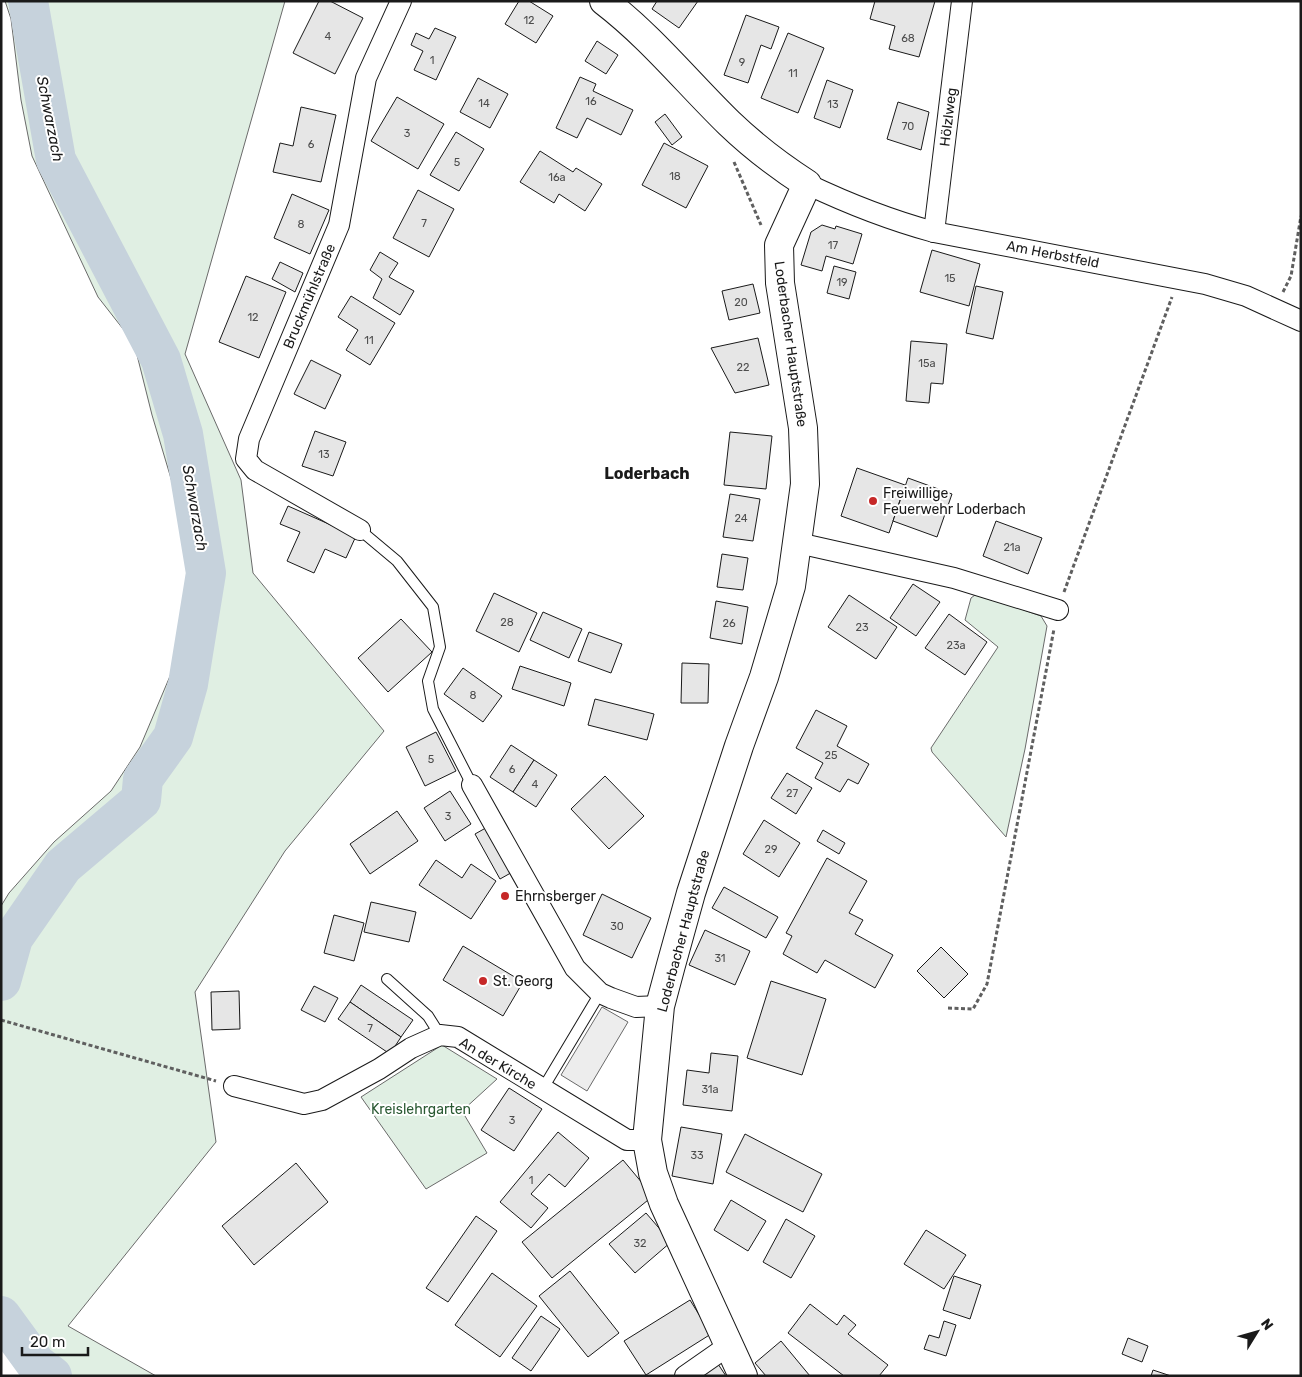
<svg xmlns="http://www.w3.org/2000/svg" width="1302" height="1377" font-family="Rubik,sans-serif">
<style>
.green{fill:#e0efe3;stroke:#6a6a6a}
.parking{fill:#ededed;stroke:#6a6a6a}
.lines{fill:none;stroke-linecap:round;stroke-linejoin:round}
.river{stroke:#c6d2dc;stroke-width:40}
.building{fill:#e6e6e6;stroke:#1a1a1a}
.lane-casing{stroke:#1a1a1a;stroke-width:12}
.street-casing{stroke:#1a1a1a;stroke-width:22}
.secondary-casing{stroke:#1a1a1a;stroke-width:30}
.path{stroke:#5f5f5f;stroke-width:3;stroke-dasharray:4 2.5;stroke-linecap:butt}
.lane{stroke:#fff;stroke-width:10}
.street{stroke:#fff;stroke-width:20}
.secondary{stroke:#fff;stroke-width:28}
.poi-dot{fill:#c62828;stroke:#fff;stroke-width:2}
.labels{text-anchor:middle;stroke-width:4;stroke-linejoin:round;paint-order:stroke}
.number-label{font-size:11px;fill:#4d4d4d}
.street-label{font-size:14px;fill:#1a1a1a;stroke:#fff}
.poi-label{font-size:14px;fill:#1a1a1a;stroke:#fff;text-anchor:start}
.park-label{font-size:14px;fill:#2b5a34;stroke:#fff}
.water-label{font-size:15px;font-style:italic;fill:#1a1a1a;stroke:#fff}
.quarter-label{font-size:16px;font-weight:bold;fill:#1a1a1a;stroke:#fff}
</style>
<rect width="100%" height="100%" fill="#fff"/>
<g class="green">
<polygon points="5,1 285,1 185,354 241,480 253,573 384,731 285,851 195,992 216,1142 68,1326 156,1376 31,1376 21,1367 1,1339 1,906 9,893 54,842 111,791 140,747 173,669 190,605 187,532 152,415 134,343 98,297 32,156 21,100 11,19"/>
<polygon points="975,595 981,595 1041,616 1047,626 1025,749 1006,837 932,752 931,748 998,647 965,620 971,598"/>
<polygon points="442,1045 497,1079 462,1111 487,1153 426,1189 361,1097"/>
</g>
<polygon class="parking" points="602,1007 628,1022 587,1091 561,1075"/>
<g class="lines">
<g class="river">
<polyline points="1,981 13,938 63,866 141,800 143,779 173,737 188,684 206,573 183,434 161,360 56,160 28,1"/>
<polyline points="1,1316 36,1364 52,1376"/>
</g>
</g>
<g class="building">
<polygon points="319,1 330,1 363,18 335,74 293,53"/>
<polygon points="519,1 529,1 553,16 536,43 505,24"/>
<polygon points="657,1 698,1 679,28 652,9"/>
<polygon points="875,1 935,1 919,57 889,49 895,26 870,19"/>
<polygon points="746,15 779,27 771,49 761,45 748,83 724,75"/>
<polygon points="435,28 456,37 436,80 414,70 423,51 411,45 416,33 429,39"/>
<polygon points="788,33 824,48 798,113 761,98"/>
<polygon points="597,41 618,55 606,74 585,61"/>
<polygon points="580,77 596,84 593,91 633,110 621,135 587,118 577,138 556,128"/>
<polygon points="478,78 508,94 490,128 460,112"/>
<polygon points="827,80 853,90 840,128 814,118"/>
<polygon points="397,97 444,124 418,169 371,141"/>
<polygon points="898,102 929,112 921,150 887,139"/>
<polygon points="301,107 336,115 321,182 273,172 280,143 293,146"/>
<polygon points="665,114 682,137 672,145 655,122"/>
<polygon points="456,132 484,149 459,191 430,175"/>
<polygon points="664,143 708,166 686,208 642,185"/>
<polygon points="540,151 573,172 576,168 602,184 585,211 559,194 554,203 520,182"/>
<polygon points="418,190 454,209 429,257 393,238"/>
<polygon points="292,194 329,210 310,254 274,238"/>
<polygon points="822,225 835,229 836,226 862,234 853,264 826,256 822,271 801,265 811,232"/>
<polygon points="932,250 980,264 969,306 920,292"/>
<polygon points="380,252 398,263 389,277 414,291 400,315 373,298 382,279 370,270"/>
<polygon points="280,262 303,273 295,292 272,279"/>
<polygon points="834,266 856,272 849,299 827,293"/>
<polygon points="246,276 286,292 259,358 219,342"/>
<polygon points="753,284 760,313 729,320 722,291"/>
<polygon points="976,286 1003,292 993,339 966,333"/>
<polygon points="351,296 395,323 370,365 346,350 358,330 338,317"/>
<polygon points="758,338 769,385 735,393 711,348"/>
<polygon points="911,341 947,344 943,384 931,383 929,403 906,401"/>
<polygon points="311,360 341,375 325,409 294,394"/>
<polygon points="315,431 346,442 333,476 302,466"/>
<polygon points="730,432 772,436 766,489 724,485"/>
<polygon points="857,468 905,485 889,533 841,516"/>
<polygon points="908,478 952,494 937,537 893,521"/>
<polygon points="730,494 760,499 753,541 723,537"/>
<polygon points="288,506 356,536 346,558 325,549 314,573 287,561 300,532 280,524"/>
<polygon points="996,521 1042,538 1028,574 983,556"/>
<polygon points="722,554 748,558 743,590 717,587"/>
<polygon points="913,584 940,602 916,636 890,618"/>
<polygon points="494,593 537,613 519,652 476,631"/>
<polygon points="849,595 897,627 876,659 828,627"/>
<polygon points="716,601 748,607 742,644 710,638"/>
<polygon points="543,612 582,629 569,658 530,640"/>
<polygon points="949,614 987,642 965,675 925,648"/>
<polygon points="401,619 432,652 388,692 358,658"/>
<polygon points="589,632 622,644 611,673 578,661"/>
<polygon points="682,663 709,664 708,703 681,703"/>
<polygon points="520,666 571,683 564,706 512,689"/>
<polygon points="463,668 502,696 483,722 444,694"/>
<polygon points="595,699 654,714 647,740 588,725"/>
<polygon points="816,710 847,726 837,746 869,764 858,784 848,779 840,792 815,778 823,763 796,748"/>
<polygon points="436,732 456,771 425,786 406,747"/>
<polygon points="511,745 534,760 513,792 490,777"/>
<polygon points="534,760 557,775 536,807 513,792"/>
<polygon points="787,773 812,788 796,814 771,798"/>
<polygon points="605,776 644,816 609,849 571,809"/>
<polygon points="450,791 471,824 445,841 424,808"/>
<polygon points="397,811 418,841 370,874 350,844"/>
<polygon points="764,820 800,843 779,877 743,854"/>
<polygon points="491,825 516,870 500,879 475,834"/>
<polygon points="823,830 845,843 839,854 817,841"/>
<polygon points="827,858 867,881 849,913 863,920 855,934 893,955 875,988 825,960 817,973 783,954 792,936 786,933"/>
<polygon points="436,860 462,878 471,864 496,881 471,919 419,885"/>
<polygon points="724,887 778,917 766,938 712,908"/>
<polygon points="602,894 651,918 632,958 583,935"/>
<polygon points="371,902 416,912 409,942 364,932"/>
<polygon points="334,915 364,923 354,961 324,953"/>
<polygon points="705,930 750,951 735,985 689,965"/>
<polygon points="463,946 523,982 503,1016 443,980"/>
<polygon points="941,947 968,974 944,998 917,971"/>
<polygon points="771,981 826,999 802,1075 747,1058"/>
<polygon points="361,985 413,1020 401,1037 350,1002"/>
<polygon points="314,986 338,998 325,1022 301,1010"/>
<polygon points="239,991 240,1029 212,1030 211,992"/>
<polygon points="350,1002 401,1037 390,1054 338,1019"/>
<polygon points="711,1053 738,1056 732,1111 683,1105 687,1070 709,1073"/>
<polygon points="509,1088 542,1109 514,1151 481,1130"/>
<polygon points="681,1127 722,1134 713,1184 672,1176"/>
<polygon points="558,1132 589,1158 565,1187 549,1174 531,1194 548,1208 531,1228 500,1202"/>
<polygon points="745,1134 822,1174 803,1212 726,1172"/>
<polygon points="623,1160 653,1196 552,1278 522,1242"/>
<polygon points="296,1163 328,1202 254,1265 222,1226"/>
<polygon points="731,1200 766,1221 748,1251 714,1230"/>
<polygon points="646,1213 671,1242 635,1273 609,1244"/>
<polygon points="476,1216 497,1231 448,1302 426,1288"/>
<polygon points="786,1219 815,1236 791,1278 763,1262"/>
<polygon points="926,1230 966,1255 944,1289 904,1264"/>
<polygon points="570,1271 619,1333 588,1357 539,1296"/>
<polygon points="492,1273 537,1306 500,1357 455,1325"/>
<polygon points="954,1276 981,1285 970,1319 943,1310"/>
<polygon points="690,1300 711,1334 646,1375 624,1341"/>
<polygon points="810,1304 837,1325 844,1315 856,1325 848,1334 888,1365 879,1376 844,1376 788,1333"/>
<polygon points="541,1316 560,1329 531,1371 512,1358"/>
<polygon points="944,1321 956,1325 946,1356 924,1349 929,1335 939,1338"/>
<polygon points="1128,1338 1148,1346 1142,1362 1122,1354"/>
<polygon points="781,1341 810,1376 766,1376 755,1363"/>
<polygon points="718,1364 726,1376 701,1376"/>
<polygon points="1153,1370 1171,1376 1151,1376"/>
</g>
<g class="lines">
<defs>
<g id="lane">
<polyline points="360,530 397,561 433,607 440,647 428,681 433,709 472,785"/>
<polyline points="387,979 428,1016 440,1035"/>
<polyline points="542,1090 600,993"/>
</g>
<g id="street">
<path d="M 807,184 C 849,204 890,220 934,232 L 1205,284 L 1246,296 L 1301,321"/>
<polyline points="934,232 962,1"/>
<polyline points="360,530 255,470 246,459 249,439 339,225 366,78 401,1"/>
<polyline points="798,543 954,578 1058,610"/>
<polyline points="472,785 575,968 600,993 611,998 636,1007 660,1006"/>
<polyline points="234,1086 304,1104 322,1100 379,1069 411,1048 440,1035 458,1037 627,1140 647,1140"/>
<polyline points="685,1376 728,1346"/>
</g>
<path id="secondary" d="M 604,1 C 651,37 687,82 729,123 C 753,146 779,166 807,184 L 779,245 L 780,283 L 803,428 L 805,484 L 791,586 L 764,677 L 739,746 L 691,893 L 671,965 L 660,1006 L 647,1140 L 653,1173 L 664,1204 L 743,1376"/>
</defs>
<use href="#lane" class="lane-casing"/>
<use href="#street" class="street-casing"/>
<use href="#secondary" class="secondary-casing"/>
<g class="path">
<polyline points="734,162 761,225"/>
<polyline points="1283,292 1291,276 1301,216"/>
<polyline points="1064,592 1172,297"/>
<polyline points="948,1008 973,1009 987,984 1054,629"/>
<polyline points="1,1020 216,1081"/>
</g>
<use href="#lane" class="lane"/>
<use href="#street" class="street"/>
<use href="#secondary" class="secondary"/>
</g>
<g class="poi-dot">
<circle cx="873" cy="501" r="5"/>
<circle cx="505" cy="896" r="5"/>
<circle cx="483" cy="981" r="5"/>
</g>
<g class="labels">
<g class="number-label">
<text x="529" y="24">12</text>
<text x="328" y="40">4</text>
<text x="908" y="42">68</text>
<text x="432" y="64">1</text>
<text x="742" y="66">9</text>
<text x="793" y="77">11</text>
<text x="591" y="105">16</text>
<text x="484" y="107">14</text>
<text x="833" y="108">13</text>
<text x="908" y="130">70</text>
<text x="407" y="137">3</text>
<text x="311" y="148">6</text>
<text x="457" y="166">5</text>
<text x="675" y="180">18</text>
<text x="557" y="181">16a</text>
<text x="424" y="227">7</text>
<text x="301" y="228">8</text>
<text x="833" y="249">17</text>
<text x="950" y="282">15</text>
<text x="842" y="286">19</text>
<text x="741" y="306">20</text>
<text x="253" y="321">12</text>
<text x="369" y="344">11</text>
<text x="927" y="367">15a</text>
<text x="743" y="371">22</text>
<text x="324" y="458">13</text>
<text x="741" y="522">24</text>
<text x="1012" y="551">21a</text>
<text x="507" y="626">28</text>
<text x="729" y="627">26</text>
<text x="862" y="631">23</text>
<text x="956" y="649">23a</text>
<text x="473" y="699">8</text>
<text x="831" y="759">25</text>
<text x="431" y="763">5</text>
<text x="512" y="773">6</text>
<text x="535" y="788">4</text>
<text x="792" y="797">27</text>
<text x="448" y="820">3</text>
<text x="771" y="853">29</text>
<text x="617" y="930">30</text>
<text x="720" y="962">31</text>
<text x="370" y="1032">7</text>
<text x="710" y="1093">31a</text>
<text x="512" y="1124">3</text>
<text x="697" y="1159">33</text>
<text x="531" y="1184">1</text>
<text x="640" y="1247">32</text>
</g>
<g class="street-label">
<text transform="translate(948 117) rotate(-83)" y="5">Hölzlweg</text>
<text transform="translate(1053 254) rotate(11)" y="5">Am Herbstfeld</text>
<text transform="translate(309 296) rotate(-67)" y="5">Bruckmühlstraße</text>
<text transform="translate(791 344) rotate(82)" y="5">Loderbacher Hauptstraße</text>
<text transform="translate(683 931) rotate(-75)" y="5">Loderbacher Hauptstraße</text>
<text transform="translate(498 1063) rotate(31)" y="5">An der Kirche</text>
</g>
<g class="poi-label">
<text x="883" y="498">Freiwillige<tspan x="883" dy="16">Feuerwehr Loderbach</tspan></text>
<text x="515" y="901">Ehrnsberger</text>
<text x="493" y="986">St. Georg</text>
</g>
<g class="park-label">
<text x="421" y="1114">Kreislehrgarten</text>
</g>
<g class="water-label">
<text transform="translate(50 119) rotate(79)" y="5">Schwarzach</text>
<text transform="translate(195 508) rotate(80)" y="5">Schwarzach</text>
</g>
<g class="quarter-label">
<text x="647" y="479">Loderbach</text>
</g>
</g>
<rect width="1302" height="1377" fill="none" stroke="#1a1a1a" stroke-width="5"/>
<g transform="translate(1257 1332) rotate(53)" stroke="#ffffff" stroke-width="4" paint-order="stroke">
<path d="M0-4L9 19L0 12L-9 19Z" fill="#1a1a1a"/>
<text y="-8" font-size="14" font-weight="bold" text-anchor="middle" fill="#1a1a1a">N</text>
</g>
<path d="M22 1347v8h66v-8" fill="none" stroke="#1a1a1a" stroke-width="2.5"/>
<text x="30" y="1347" font-size="15" fill="#1a1a1a" stroke="#ffffff" stroke-width="4" paint-order="stroke">20 m</text>
</svg>
